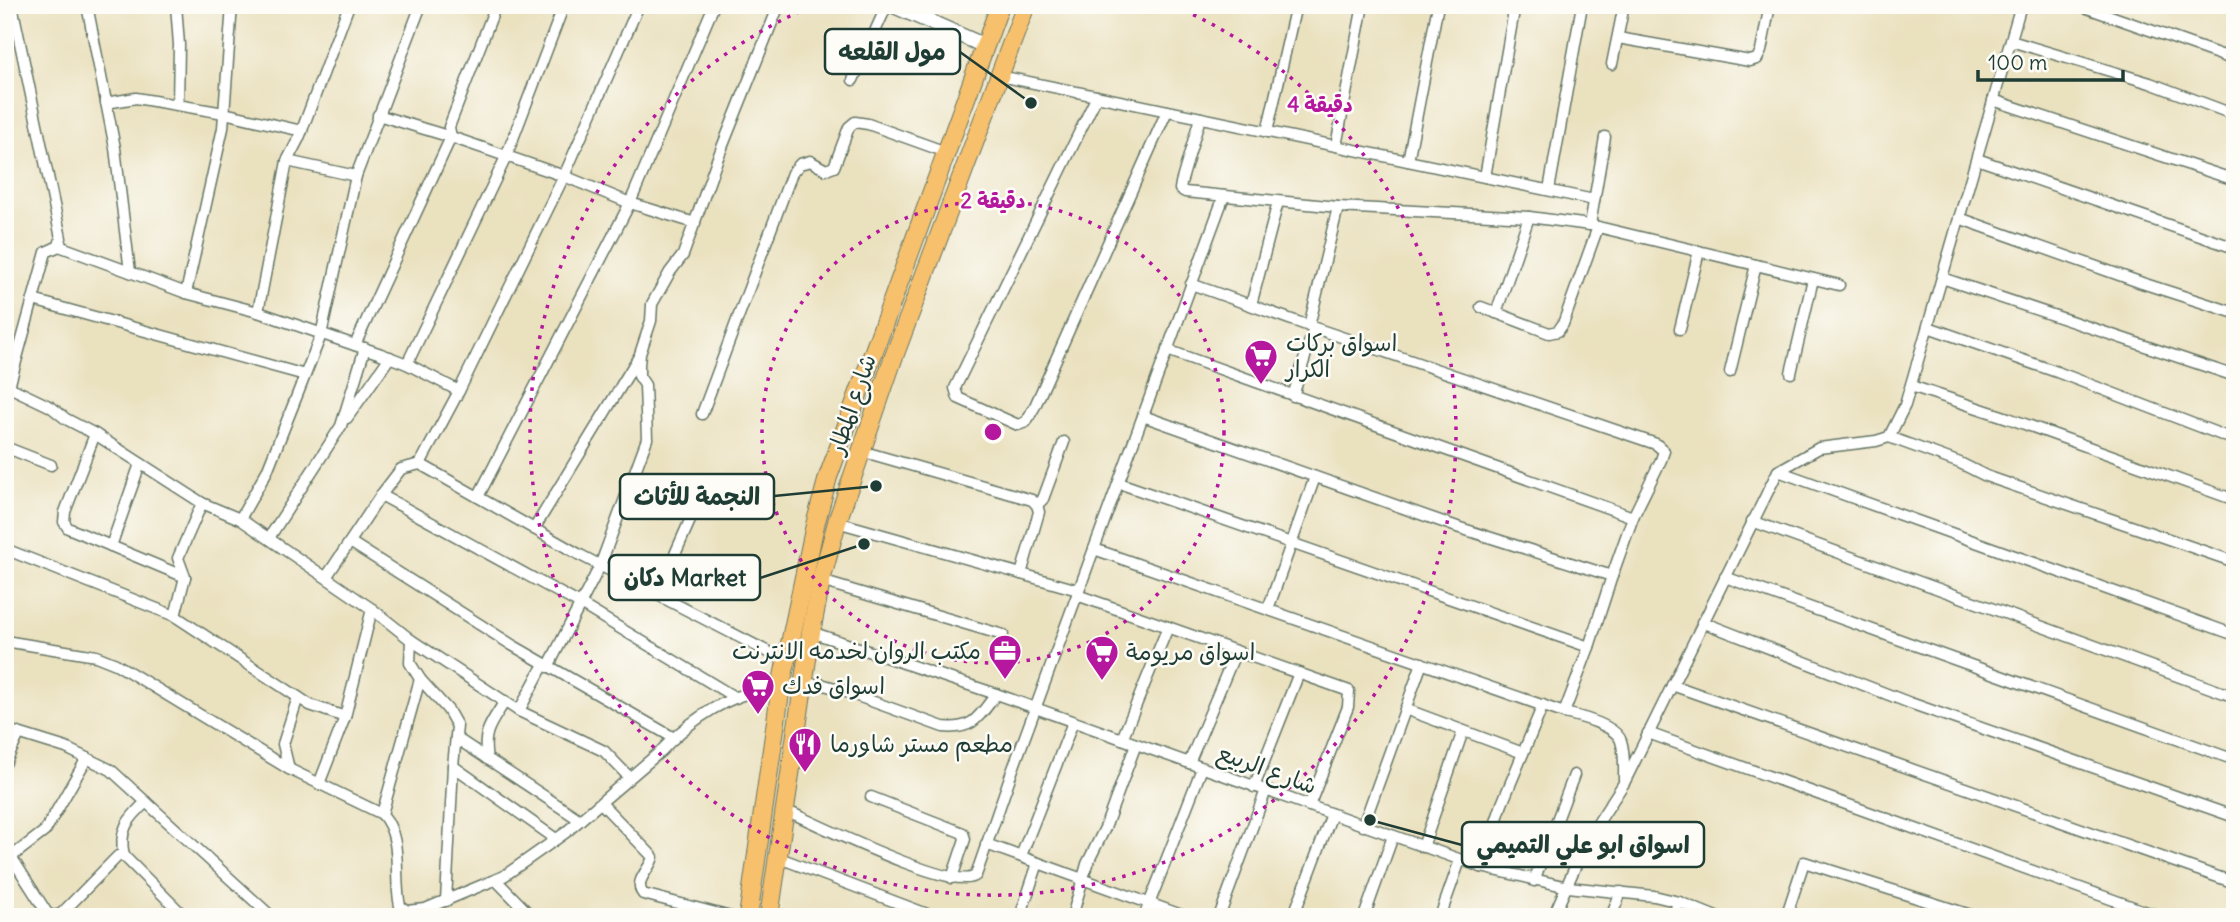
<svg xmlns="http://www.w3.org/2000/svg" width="2240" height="922" font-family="Delius,'Playpen Sans Arabic',sans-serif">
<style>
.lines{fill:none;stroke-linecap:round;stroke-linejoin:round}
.minor-casing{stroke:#667665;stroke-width:13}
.tertiary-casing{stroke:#667665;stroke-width:17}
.primary-casing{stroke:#667665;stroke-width:20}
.minor{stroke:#fff;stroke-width:10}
.tertiary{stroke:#fff;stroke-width:14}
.primary{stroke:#f7c06c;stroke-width:18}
.ring{fill:none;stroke:#b5179e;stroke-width:3.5;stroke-dasharray:3.5 7}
.labels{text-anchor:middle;stroke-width:5;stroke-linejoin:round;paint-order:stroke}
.poi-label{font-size:23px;fill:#1f3d34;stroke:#fdfcf7;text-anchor:start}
.street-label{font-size:23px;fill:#1f3d34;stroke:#fdfcf7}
.centre{fill:#b5179e;stroke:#fdfcf7;stroke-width:3.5}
.ring-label{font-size:21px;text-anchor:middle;font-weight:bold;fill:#b5179e;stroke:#fdfcf7;stroke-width:5;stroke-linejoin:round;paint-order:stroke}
.leader{fill:none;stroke:#1f3d34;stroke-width:2.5}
.callout-dot{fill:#1f3d34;stroke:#fdfcf7;stroke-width:2.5}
.callout{fill:#fdfcf7;stroke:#1f3d34;stroke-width:2.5}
.callout-label{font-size:24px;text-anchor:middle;font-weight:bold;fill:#1f3d34}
</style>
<rect width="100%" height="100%" fill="#fdfcf7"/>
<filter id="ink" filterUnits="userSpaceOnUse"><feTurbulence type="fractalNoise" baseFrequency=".0143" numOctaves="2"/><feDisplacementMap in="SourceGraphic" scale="14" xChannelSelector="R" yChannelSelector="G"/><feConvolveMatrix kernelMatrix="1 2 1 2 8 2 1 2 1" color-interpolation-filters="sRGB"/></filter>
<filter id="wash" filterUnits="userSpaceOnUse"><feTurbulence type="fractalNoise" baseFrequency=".00686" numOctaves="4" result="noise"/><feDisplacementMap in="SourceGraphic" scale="28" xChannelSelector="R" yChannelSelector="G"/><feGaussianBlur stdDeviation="1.57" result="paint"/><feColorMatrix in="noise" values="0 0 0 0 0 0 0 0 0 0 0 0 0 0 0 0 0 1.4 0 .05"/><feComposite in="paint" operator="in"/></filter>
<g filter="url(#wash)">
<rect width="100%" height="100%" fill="#eae1bf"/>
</g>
<g filter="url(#ink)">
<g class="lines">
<defs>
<g id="minor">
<polyline points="12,5 61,238 59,246 130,272"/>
<polyline points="87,5 115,148 130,272 186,293 258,312 381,354 407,364 459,391"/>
<polyline points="176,5 179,45 178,105"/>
<polyline points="2079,5 2235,60"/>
<polyline points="1618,38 1750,61 1757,59 1761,51 1770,5"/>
<polyline points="2011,41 2150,83 2235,115"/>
<polyline points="1612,64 1624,5"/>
<polyline points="1000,76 1594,200"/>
<polyline points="853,80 887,5"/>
<polyline points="1097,96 955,388 958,398 1018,425 1026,422 1035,406 1167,111"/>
<polyline points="1993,100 2235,180"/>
<polyline points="106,103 136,98 224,113 302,131"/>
<polyline points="378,115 451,137 564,176 630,203 695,223"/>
<polyline points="1200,118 1181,183 1180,189 1185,192 1338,207 1529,217 1590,225 1839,285"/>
<polyline points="1267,132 1296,5"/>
<polyline points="1336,146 1363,5"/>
<polyline points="1977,159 2235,248"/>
<polyline points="287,161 356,176"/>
<polyline points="1408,161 1438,5"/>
<polyline points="1485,177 1515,5"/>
<polyline points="1549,190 1582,5"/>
<polyline points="1959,218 2142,283 2235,313"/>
<polyline points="1590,225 1605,137"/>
<polyline points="1942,278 2235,376"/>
<polyline points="1191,284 1309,326 1656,444 1664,451 1661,460 1633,517 1612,576"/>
<polyline points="186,293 223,128 232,5"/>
<polyline points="33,300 305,375"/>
<polyline points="1251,305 1278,202"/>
<polyline points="1481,307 1549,333 1558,331 1563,324 1598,227"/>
<polyline points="258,312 287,161 299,138 349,5"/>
<polyline points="1496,313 1529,217"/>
<polyline points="1309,326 1338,207"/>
<polyline points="1928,327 2057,372 2235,440"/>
<polyline points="1680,329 1699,251"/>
<polyline points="355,345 451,137 449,127 496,5"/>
<polyline points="1167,350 1633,517"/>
<polyline points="407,364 506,157 564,5"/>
<polyline points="1730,372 1756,265"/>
<polyline points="1791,373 1813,279"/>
<polyline points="5,385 51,407 66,419 95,434 202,503 240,519 372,609 345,717 319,784"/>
<polyline points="1911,386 2008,418 2235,500"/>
<polyline points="9,387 46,252 59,246"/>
<polyline points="1293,396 1314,328"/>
<polyline points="702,414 792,173 800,164 810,161 826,170 834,167 849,127 855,122 868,124 946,152"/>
<path d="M 1143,416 L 1460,528 L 1612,576 L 1589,647 L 1564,713 C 1578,716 1616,725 1621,741 C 1625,753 1624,767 1624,780"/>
<polyline points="347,418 390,357"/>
<polyline points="95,434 65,512 64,522 68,528 185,577"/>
<polyline points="1889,437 1960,463 1986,476 2235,562"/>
<polyline points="5,447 51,465"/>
<polyline points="861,451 1032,500 1037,505 1039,512 1021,574"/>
<polyline points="420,464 459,391 564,176 639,5"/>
<polyline points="1778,471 2235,635"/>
<polyline points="1119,483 1589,647"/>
<polyline points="381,495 580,604 736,698"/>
<polyline points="478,497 630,203 714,5"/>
<polyline points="1037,505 1043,499 1064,442"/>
<polyline points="240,519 267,471 321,335 356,176 421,5"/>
<polyline points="1752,521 2235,697"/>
<polyline points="837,522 1078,590"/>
<polyline points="534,529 638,358"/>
<polyline points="269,538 341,426 365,348"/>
<polyline points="350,542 512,645 674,738"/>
<polyline points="111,546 140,464"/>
<polyline points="5,549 175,616 310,705 345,717"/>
<polyline points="1094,549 1564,713"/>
<polyline points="327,576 381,495 401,469 420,464 580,555 786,661"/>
<polyline points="1725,577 2235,760"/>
<polyline points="821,581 1003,635"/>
<polyline points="657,595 695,509"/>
<polyline points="1077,595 1349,691 1348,707 1309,806"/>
<polyline points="372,609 411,640 519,711 604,751 629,777"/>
<polyline points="1268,609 1315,477"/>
<polyline points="175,616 185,577 178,558 202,503"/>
<polyline points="1702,622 1910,703 2235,817"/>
<polyline points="811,632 996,694 1481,867 1568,887 1654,896 1679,902 1716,917"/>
<polyline points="411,640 410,663 420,679 448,710 457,726 453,766 446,901"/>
<path d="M 5,641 L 96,656 L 116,664 L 289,769 L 382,814 C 404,839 393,876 400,906 L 407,911 L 425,909 L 504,876 L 565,833 L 661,751 C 684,726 716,703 748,693 C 758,689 770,688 781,686"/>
<polyline points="548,667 600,566 647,439 645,385 639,376 639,365 640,354 651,321 652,304 670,272 683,255 717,160 779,5"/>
<path d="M 803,685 L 821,684 L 838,689 L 943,727 C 973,730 979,717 996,694"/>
<polyline points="1672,685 2235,883"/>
<polyline points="1405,709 1523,753"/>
<polyline points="519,711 544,664"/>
<polyline points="5,729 66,748 111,770 272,917"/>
<polyline points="1648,733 2161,917"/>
<polyline points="456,738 580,820"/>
<polyline points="1122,739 1168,627"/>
<path d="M 487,759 C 482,731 491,724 505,701"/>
<polyline points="1189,763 1236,651"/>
<polyline points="5,764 19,734"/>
<polyline points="453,766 556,839"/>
<polyline points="289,769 283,744 298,697"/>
<polyline points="1254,787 1299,673"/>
<polyline points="871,797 963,833 965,839 952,878"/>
<path d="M 601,803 L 653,857 C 650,870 633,881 643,894 L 731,917"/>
<path d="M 785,810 C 813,822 956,894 976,875 L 1010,777 L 1224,196"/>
<polyline points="382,814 420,679"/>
<polyline points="1363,826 1422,663"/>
<polyline points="986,844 1187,917"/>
<polyline points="5,847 47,913 53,916 61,914 114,860 118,856 124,856 185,917"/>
<polyline points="1423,847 1463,731"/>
<path d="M 124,856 C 118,830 128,819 146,802"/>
<polyline points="1021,856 1073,722"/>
<polyline points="11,857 45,831 87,758"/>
<polyline points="777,857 935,917"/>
<polyline points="1481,867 1502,804 1543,705"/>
<polyline points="496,880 532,917"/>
<polyline points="1534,881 1574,775"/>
<polyline points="1020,917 1038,863"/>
<polyline points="1072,917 1087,864 1105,828 1136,744"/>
<polyline points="1144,917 1202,768"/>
<polyline points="1219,917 1266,790"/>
<polyline points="1293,917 1332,814"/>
<polyline points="1364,917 1393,836"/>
<polyline points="1440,917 1460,860"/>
<polyline points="1553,917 1587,840 1624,783 1778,471 1819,448 1876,441 1889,437 1905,405 2021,5"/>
<polyline points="1611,917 1621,892"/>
<polyline points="1672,917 1679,902"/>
<polyline points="1786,917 1804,862 1977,917"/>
</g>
<polyline id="tertiary" points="892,5 985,46"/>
<g id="primary">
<polyline points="748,917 781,686 815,525 828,477 1000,5"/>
<polyline points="769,917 811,632 821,581 837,522 893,359 1026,5"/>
</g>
</defs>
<use href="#minor" class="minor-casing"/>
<use href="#tertiary" class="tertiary-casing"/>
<use href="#primary" class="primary-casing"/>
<use href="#minor" class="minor"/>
<use href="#tertiary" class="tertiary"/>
<use href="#primary" class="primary"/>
</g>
</g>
<g class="ring">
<circle cx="993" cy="432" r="231"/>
<path d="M1174 6A463 463 0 1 1 812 6"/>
</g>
<defs>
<symbol id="supermarket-pin" viewBox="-11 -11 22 30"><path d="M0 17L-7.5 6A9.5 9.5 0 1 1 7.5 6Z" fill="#b5179e" stroke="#fdfcf7"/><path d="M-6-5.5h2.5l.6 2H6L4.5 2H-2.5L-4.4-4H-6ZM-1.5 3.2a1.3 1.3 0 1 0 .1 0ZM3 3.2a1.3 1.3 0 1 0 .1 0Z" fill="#fff"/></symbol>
<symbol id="office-pin" viewBox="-11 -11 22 30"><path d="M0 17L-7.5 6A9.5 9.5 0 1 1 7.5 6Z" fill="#b5179e" stroke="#fdfcf7"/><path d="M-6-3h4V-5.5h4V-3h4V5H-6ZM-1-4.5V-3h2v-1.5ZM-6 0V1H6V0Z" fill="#fff"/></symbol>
<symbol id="restaurant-pin" viewBox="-11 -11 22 30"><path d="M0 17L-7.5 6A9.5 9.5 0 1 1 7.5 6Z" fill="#b5179e" stroke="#fdfcf7"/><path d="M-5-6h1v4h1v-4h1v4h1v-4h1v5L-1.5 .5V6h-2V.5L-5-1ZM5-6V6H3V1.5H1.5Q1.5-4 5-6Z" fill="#fff"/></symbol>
</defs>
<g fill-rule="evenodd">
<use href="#supermarket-pin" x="1242" y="337" width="38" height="52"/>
<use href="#office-pin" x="986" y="632" width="38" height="52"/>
<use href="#supermarket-pin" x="1083" y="633" width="38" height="52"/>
<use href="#supermarket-pin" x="739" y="667" width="38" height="52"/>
<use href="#restaurant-pin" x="786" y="725" width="38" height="52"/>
</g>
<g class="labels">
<g class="poi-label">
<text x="1286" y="351">اسواق بركات<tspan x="1286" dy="26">الكرار</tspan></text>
<text x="981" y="659" text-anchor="end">مكتب الروان لخدمه الانترنت</text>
<text x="1126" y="660">اسواق مريومة</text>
<text x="782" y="694">اسواق فدك</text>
<text x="830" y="752">مطعم مستر شاورما</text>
</g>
<g class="street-label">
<text transform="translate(852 404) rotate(-71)" y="8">شارع المطار</text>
<text transform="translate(1267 769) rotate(20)" y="8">شارع الربيع</text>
</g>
</g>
<circle cx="993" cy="432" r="10" class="centre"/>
<g class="ring-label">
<text x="1320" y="112">4 دقيقة</text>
<text x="993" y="208">2 دقيقة</text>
</g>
<path class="leader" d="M1031 103L960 52M876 486L774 496M864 544L760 578M1370 820L1462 845"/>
<g class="callout-dot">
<circle cx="1031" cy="103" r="7"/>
<circle cx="876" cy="486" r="7"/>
<circle cx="864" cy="544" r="7"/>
<circle cx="1370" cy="820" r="7"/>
</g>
<g class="callout">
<rect x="825" y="29" width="135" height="45" rx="7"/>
<rect x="620" y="474" width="154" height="45" rx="7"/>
<rect x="609" y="555" width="151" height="45" rx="7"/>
<rect x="1462" y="822" width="242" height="45" rx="7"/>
</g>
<g class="callout-label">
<text x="892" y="60">مول القلعه</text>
<text x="697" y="505">النجمة للأثاث</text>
<text x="685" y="586">دكان Market</text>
<text x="1583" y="853">اسواق ابو علي التميمي</text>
</g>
<rect width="2240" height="922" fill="none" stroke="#fdfcf7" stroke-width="28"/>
<path d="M1978 70v10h145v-10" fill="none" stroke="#1f3d34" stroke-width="3.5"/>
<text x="1988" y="70" font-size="21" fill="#1f3d34" stroke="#fdfcf7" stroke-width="5" paint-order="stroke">100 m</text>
</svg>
